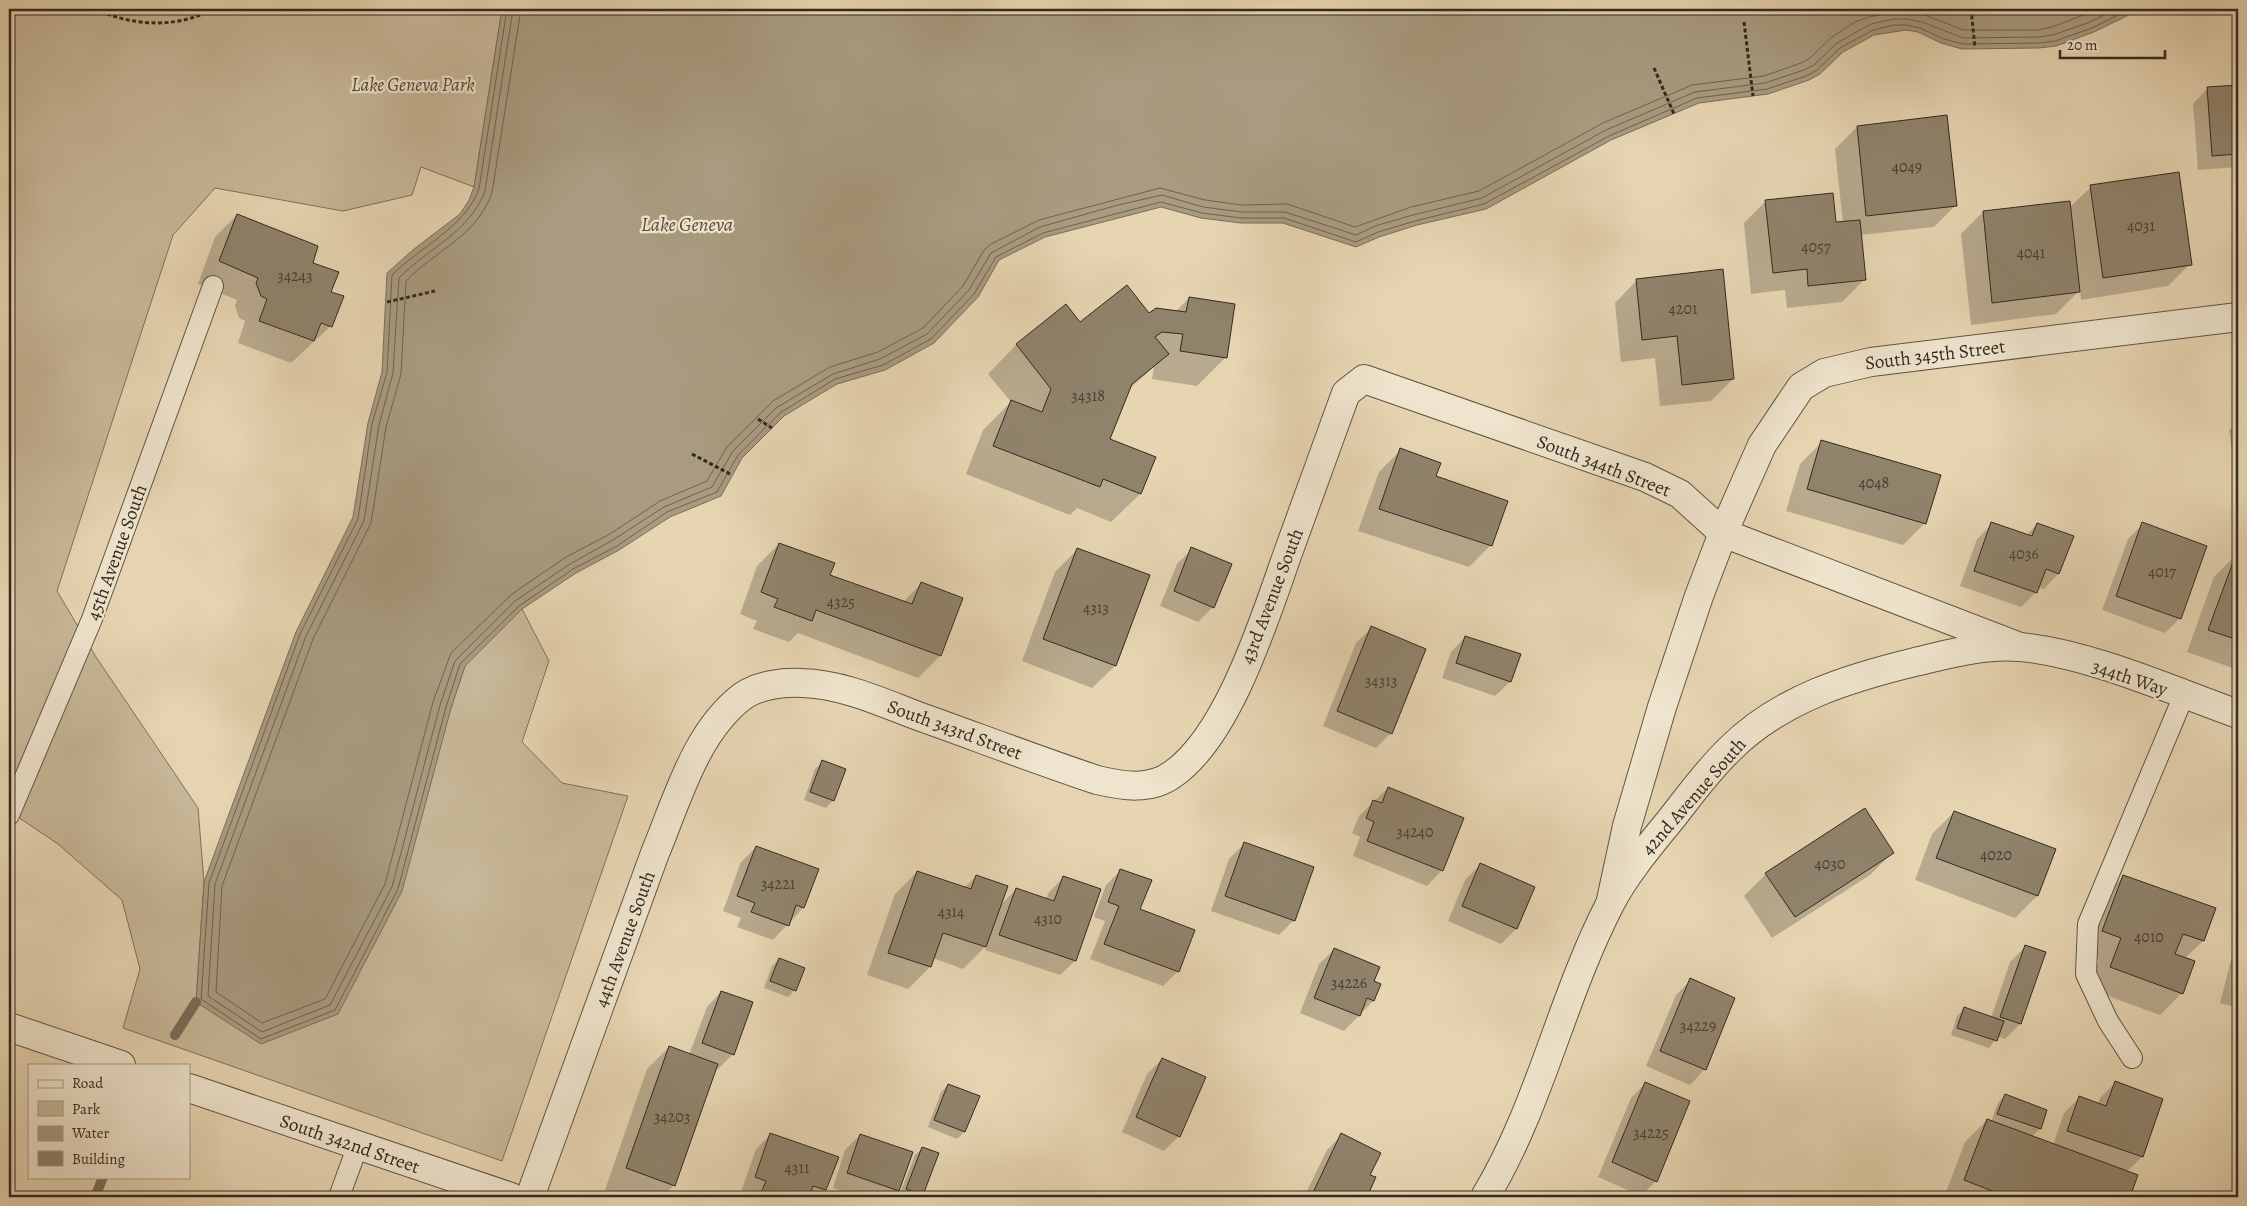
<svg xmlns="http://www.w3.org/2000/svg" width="2247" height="1206" font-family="Alegreya,serif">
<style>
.green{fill:#c8b899;stroke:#7d715c}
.water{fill:#a99b80;stroke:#796e5a}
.shadow{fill:#0003}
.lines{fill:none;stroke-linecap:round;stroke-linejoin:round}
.shore{stroke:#6e6250;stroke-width:1}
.stream{stroke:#796e5a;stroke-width:10}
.building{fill:#90836c;stroke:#322a20}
.service-casing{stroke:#5f5544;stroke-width:22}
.minor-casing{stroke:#5f5544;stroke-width:30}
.tertiary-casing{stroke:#5f5544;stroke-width:30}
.path{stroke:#322a20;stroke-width:3;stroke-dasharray:4 2.5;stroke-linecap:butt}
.service{stroke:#efe4cd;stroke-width:20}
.minor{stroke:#efe4cd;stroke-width:28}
.tertiary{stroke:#efe4cd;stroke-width:28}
.labels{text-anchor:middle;stroke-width:4.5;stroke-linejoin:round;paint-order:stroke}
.number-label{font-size:16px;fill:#4a4033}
.park-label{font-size:19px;font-style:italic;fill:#504638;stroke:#efe4cd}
.street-label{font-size:19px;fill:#322a20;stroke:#efe4cd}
.water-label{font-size:20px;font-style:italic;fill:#564c3d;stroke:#efe4cd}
</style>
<rect width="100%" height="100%" fill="#e7d5b2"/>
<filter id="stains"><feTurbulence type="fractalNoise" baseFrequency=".004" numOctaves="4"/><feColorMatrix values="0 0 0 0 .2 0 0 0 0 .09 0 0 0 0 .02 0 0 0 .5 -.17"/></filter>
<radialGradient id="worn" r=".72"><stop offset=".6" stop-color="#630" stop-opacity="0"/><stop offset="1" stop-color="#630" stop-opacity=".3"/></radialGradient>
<polygon class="green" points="9,9 502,9 474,187 421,167 412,195 343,211 215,188 173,235 57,591 96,657 198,808 204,882 196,1002 451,708 465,666 522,609 549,661 522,742 562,783 628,796 502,1161 123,1028 140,969 122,900 58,844 9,811"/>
<polygon class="water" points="502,9 2141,9 2094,32 2056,46 2039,48 1962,49 1941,43 1918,32 1906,30 1874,35 1843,52 1820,74 1809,80 1768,94 1699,103 1611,140 1486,209 1417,225 1379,237 1356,247 1283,223 1241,223 1201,218 1161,207 1045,237 999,260 978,297 934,343 885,370 837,384 784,416 742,458 721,496 670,517 619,550 576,573 522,609 465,666 451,708 402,891 338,1014 261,1044 196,1002 204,882 296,632 353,517 368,423 382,372 387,273 414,249 460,214 469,200 474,187"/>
<g class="shadow">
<polygon points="2238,86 2238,167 2198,170 2193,104 2207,89"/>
<polygon points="1857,127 1956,205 1934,227 1860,235 1864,280 1842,302 1787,308 1785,290 1751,294 1744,223 1766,201 1835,224 1843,223 1835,149"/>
<polygon points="2091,187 2190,264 2168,286 2081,300 2080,290 2056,314 1971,325 1961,234 1983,212 2069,202 2069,208"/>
<polygon points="237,215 311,264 330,293 331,326 291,363 238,343 245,321 239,318 235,306 237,300 198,284 215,237"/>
<polygon points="1637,280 1733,379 1711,401 1660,406 1655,358 1621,362 1615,303"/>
<polygon points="1189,298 1226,357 1197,386 1152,379 1154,367 1127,391 1108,439 1154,458 1140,494 1111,522 1077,508 1070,515 966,474 983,430 1011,402 988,374 1016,345 1066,306 1080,324 1175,312"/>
<polygon points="2238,422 2238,496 2229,430"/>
<polygon points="1822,442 1925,523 1903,545 1786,511 1800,464"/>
<polygon points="1401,450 1491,545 1469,567 1358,531 1379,472"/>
<polygon points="1992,524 2026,536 2037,524 2058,574 2044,589 2038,587 2036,592 2021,607 1960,586 1977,539"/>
<polygon points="2143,524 2180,618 2165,633 2102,610 2128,539"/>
<polygon points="779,544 829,576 903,602 921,584 940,656 918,678 798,633 789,642 753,629 757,621 740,614 757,566"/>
<polygon points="1192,549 1213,607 1198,622 1160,606 1177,564"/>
<polygon points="1077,550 1148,576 1115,666 1092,688 1022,661 1055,572"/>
<polygon points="2236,555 2238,556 2238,670 2187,652 2214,577"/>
<polygon points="1371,628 1391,733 1376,748 1323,726 1356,643"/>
<polygon points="1465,637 1510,682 1495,696 1442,678 1451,652"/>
<polygon points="823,762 833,800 826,808 804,800 815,769"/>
<polygon points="1388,788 1462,819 1441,871 1427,886 1353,856 1360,837 1352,833 1359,816"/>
<polygon points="1954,812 2054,850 2037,896 2015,918 1915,880 1932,834"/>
<polygon points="1244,844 1294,920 1279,935 1211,911 1229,859"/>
<polygon points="756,847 803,908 773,940 737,927 741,918 723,911 741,862"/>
<polygon points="1892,853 1870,875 1772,938 1744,896 1766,874"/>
<polygon points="1480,865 1534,888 1516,929 1501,944 1448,921 1465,880"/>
<polygon points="1121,870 1139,910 1178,971 1163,986 1090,959 1105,921 1094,917 1106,885"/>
<polygon points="917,872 964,888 976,876 1000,906 1016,889 1046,899 1049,892 1064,877 1100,890 1075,961 1060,975 985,950 987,945 963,969 933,958 930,967 908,989 867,975 895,894"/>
<polygon points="2123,877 2203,941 2184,959 2182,993 2160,1015 2089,989 2099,960 2081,953 2101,899"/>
<polygon points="2025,947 2044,953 2020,1024 2005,1039 1998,1036 1989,1048 1951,1035 1957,1016 1964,1009 1991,1018 2010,962"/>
<polygon points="1334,950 1373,982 1373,1001 1344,1031 1300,1013 1319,964"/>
<polygon points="2238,953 2238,1008 2220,1003 2231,960"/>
<polygon points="779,959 795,990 788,997 764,988 772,966"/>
<polygon points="1691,980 1734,999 1704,1070 1690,1085 1646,1066 1676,995"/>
<polygon points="721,992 733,1054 718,1069 716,1068 674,1185 662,1197 626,1197 605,1190 647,1069 669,1047 689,1055 707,1007"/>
<polygon points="1162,1059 1179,1136 1164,1151 1122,1132 1147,1074"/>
<polygon points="1646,1083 1656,1181 1641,1196 1598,1177 1631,1098"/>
<polygon points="2115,1083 2162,1099 2142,1157 2126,1172 2136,1176 2128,1197 1944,1197 1965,1142 1987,1120 1991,1122 1998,1103 2005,1095 2046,1110 2040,1129 2031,1137 2053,1145 2064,1113 2079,1098 2098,1104 2100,1098"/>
<polygon points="948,1085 978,1096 964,1132 957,1139 928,1127 941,1092"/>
<polygon points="771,1134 825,1190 818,1197 751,1197 752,1195 741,1192 756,1149"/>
<polygon points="860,1135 898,1190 891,1197 860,1197 833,1188 845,1150"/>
<polygon points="1342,1135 1368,1175 1374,1178 1365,1197 1304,1197 1327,1150"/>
<polygon points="923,1148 922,1194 919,1197 899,1196 915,1155"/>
</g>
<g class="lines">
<g class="shore">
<path d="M 507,9 L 479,189 C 464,228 421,246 392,275 L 387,372 L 372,424 L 358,519 L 300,634 L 209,883 L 201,999 L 261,1039 L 335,1010 L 398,889 L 446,707 L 460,664 L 519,606 L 573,569 L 617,546 L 667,512 L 717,492 L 738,455 L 780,413 L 835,379 L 883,365 L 931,339 L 974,294 L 996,257 L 1043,233 L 1161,202 L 1202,213 L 1241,218 L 1284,218 L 1356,242 L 1378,232 L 1415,221 L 1484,204 L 1609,136 L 1697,98 L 1767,89 L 1806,76 L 1817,70 L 1840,48 L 1873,30 L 1894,25 L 1906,25 L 1920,28 L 1944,39 L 1963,44 L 2038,43 L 2055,41 L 2092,28 L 2130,9"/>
<path d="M 513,9 L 485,191 C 470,232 428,248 399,278 L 393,373 L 379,425 L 364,521 L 306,636 L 215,884 L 208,996 L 262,1032 L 330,1005 L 392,887 L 440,705 L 455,661 L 515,601 L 570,564 L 613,540 L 664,507 L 712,487 L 733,451 L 776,408 L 833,374 L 880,359 L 927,334 L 969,290 L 991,253 L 1040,227 L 1118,205 L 1162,195 L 1203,207 L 1242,212 L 1285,212 L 1356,235 L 1375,226 L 1413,215 L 1482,198 L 1606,130 L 1695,92 L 1765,83 L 1804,70 L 1814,65 L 1837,43 L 1871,24 L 1894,19 L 1907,19 L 1922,22 L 1963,38 L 2038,37 L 2053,35 L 2090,22 L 2116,9"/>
<path d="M 521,9 L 492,193 C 476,237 437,249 406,281 L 401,374 L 386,427 L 371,523 L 313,639 L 222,886 L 216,992 L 262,1023 L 325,999 L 385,884 L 433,702 L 451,653 L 512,594 L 566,557 L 610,534 L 660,501 L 707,481 L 727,447 L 773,401 L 830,367 L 878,352 L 923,328 L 963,286 L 984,250 L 991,244 L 1039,220 L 1160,188 L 1205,200 L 1242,205 L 1287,204 L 1355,227 L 1411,207 L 1479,191 L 1603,123 L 1692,85 L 1764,76 L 1801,63 L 1809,59 L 1832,37 L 1855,22 L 1869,17 L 1893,12 L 1908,12 L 1925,15 L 1963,30 L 2037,30 L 2052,27 L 2099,9"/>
</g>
<g class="stream">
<polyline points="175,1035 196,1002"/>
<polyline points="95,1197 103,1177"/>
</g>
</g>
<g class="building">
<polygon points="2238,85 2238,154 2212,156 2207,87"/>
<polygon points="1947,115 1957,206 1866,216 1857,126"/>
<polygon points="2179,172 2192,265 2103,278 2090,185"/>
<polygon points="1833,193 1836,222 1860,220 1866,280 1808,286 1807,269 1773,273 1765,200"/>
<polygon points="2070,201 2080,292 1992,303 1983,211"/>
<polygon points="237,214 318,246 313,263 339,272 331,292 344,296 332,327 321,323 314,341 259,321 267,299 261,296 256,283 258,278 219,261"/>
<polygon points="1723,269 1734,379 1682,385 1677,336 1642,340 1636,279"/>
<polygon points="1127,285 1149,313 1156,308 1186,312 1189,297 1235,304 1227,358 1180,351 1183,334 1162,332 1155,337 1169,354 1132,384 1110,439 1156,457 1141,494 1103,479 1100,487 993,446 1011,400 1042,412 1051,389 1016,344 1066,304 1080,322"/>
<polygon points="1821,440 1941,475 1926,524 1807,489"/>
<polygon points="1400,448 1441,463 1436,476 1508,501 1492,546 1379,509"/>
<polygon points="1991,522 2032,536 2037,523 2074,536 2059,574 2046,569 2037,593 1974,571"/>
<polygon points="2142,522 2207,546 2181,619 2116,596"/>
<polygon points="779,543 835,563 830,575 912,604 921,582 963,598 941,656 816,610 812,621 774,607 778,599 761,592"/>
<polygon points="1191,547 1232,564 1214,608 1174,591"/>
<polygon points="1077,548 1150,575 1116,666 1043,639"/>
<polygon points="2236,554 2238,555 2238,640 2208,630"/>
<polygon points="1371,626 1426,649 1392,734 1337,711"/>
<polygon points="1465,636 1521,654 1511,682 1456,663"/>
<polygon points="822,760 846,769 834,801 810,792"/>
<polygon points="1388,787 1464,818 1443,871 1367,841 1374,822 1366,818 1373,800 1382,803"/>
<polygon points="1865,808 1894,853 1795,917 1765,873"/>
<polygon points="1954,811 2056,849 2038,896 1936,858"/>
<polygon points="1244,842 1314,867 1295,921 1225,896"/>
<polygon points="756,846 819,869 804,908 796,905 789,926 751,912 755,903 737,896"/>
<polygon points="1480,863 1535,887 1517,929 1462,906"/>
<polygon points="1120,869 1152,880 1140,909 1195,930 1179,972 1104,944 1119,906 1108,902"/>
<polygon points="917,871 971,889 976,875 1008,886 986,947 943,933 931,967 888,953"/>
<polygon points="2123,875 2216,908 2204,941 2183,934 2175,954 2195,961 2183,994 2110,967 2121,938 2102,931"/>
<polygon points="1063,876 1101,889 1076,961 999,935 1016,888 1054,901"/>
<polygon points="2025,945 2046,952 2021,1024 2000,1017"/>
<polygon points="1334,948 1380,967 1374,981 1381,984 1374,1001 1367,998 1360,1016 1314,998"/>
<polygon points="779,958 805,968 796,991 770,981"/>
<polygon points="1690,978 1735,998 1706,1070 1660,1051"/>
<polygon points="721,991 753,1002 734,1055 702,1043"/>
<polygon points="1964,1007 2004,1021 1997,1041 1957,1028"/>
<polygon points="669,1046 718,1064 675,1186 626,1168"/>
<polygon points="1162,1058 1206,1077 1180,1137 1136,1117"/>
<polygon points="2115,1081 2163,1099 2143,1157 2067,1131 2079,1096 2106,1106"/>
<polygon points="1645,1082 1690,1101 1657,1182 1612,1162"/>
<polygon points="948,1084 980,1096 965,1132 934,1120"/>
<polygon points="2005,1094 2047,1110 2041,1129 1997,1114"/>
<polygon points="1987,1119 2138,1175 2130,1197 2008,1197 1964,1180"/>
<polygon points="770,1133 839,1157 826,1190 813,1186 809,1197 759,1197 766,1181 755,1177"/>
<polygon points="1341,1133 1381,1153 1370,1175 1376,1177 1367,1197 1311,1197"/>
<polygon points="860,1134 913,1152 899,1191 847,1173"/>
<polygon points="922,1147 939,1153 923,1195 906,1189"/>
</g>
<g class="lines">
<defs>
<g id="service">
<polyline points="9,815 92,619 213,286"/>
<polyline points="2132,1058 2108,1021 2086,974 2088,924 2184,695"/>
<polyline points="339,1197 358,1145"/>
</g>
<g id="minor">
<polyline points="1611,900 1627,826 1662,707 1699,596 1723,533 1762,445 1801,387 1824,373 1871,362 2238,317"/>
<path d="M 530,1197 L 655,853 C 677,801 695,732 743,696 C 759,685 783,682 802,683 C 842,684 881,702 918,716 C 977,737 1037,760 1097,780 C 1123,786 1150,791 1173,774 C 1230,734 1266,614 1289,550 C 1308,498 1327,445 1346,393 L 1364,379 L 1645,477 L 1680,494 L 1723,533 L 2020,647"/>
</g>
<g id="tertiary">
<polyline points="9,1027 121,1065"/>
<polyline points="189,1088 511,1197"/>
<path d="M 1485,1197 C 1540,1106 1561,999 1610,904 C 1626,873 1650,845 1672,818 C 1690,795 1708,770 1730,749 C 1780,699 1849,678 1915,662 C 1949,654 1984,644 2020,647 C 2088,653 2173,691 2238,714"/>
</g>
</defs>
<use href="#service" class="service-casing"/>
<use href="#minor" class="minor-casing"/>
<use href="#tertiary" class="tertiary-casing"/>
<g class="path">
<path d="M 95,9 C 132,26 177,29 213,9"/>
<polyline points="1971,9 1975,48"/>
<polyline points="1744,22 1753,96"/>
<polyline points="1654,68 1674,114"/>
<polyline points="387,302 435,291"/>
<polyline points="758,419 772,428"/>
<polyline points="692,454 732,475"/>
</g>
<use href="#service" class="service"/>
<use href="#minor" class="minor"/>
<use href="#tertiary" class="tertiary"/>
</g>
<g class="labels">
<g class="number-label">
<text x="1907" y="172">4049</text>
<text x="2141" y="231">4031</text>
<text x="1816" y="252">4057</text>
<text x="2031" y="258">4041</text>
<text x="295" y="281">34243</text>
<text x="1683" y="314">4201</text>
<text x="1088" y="401">34318</text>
<text x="1874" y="488">4048</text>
<text x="2024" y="559">4036</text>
<text x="2162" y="577">4017</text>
<text x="841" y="607">4325</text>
<text x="1096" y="613">4313</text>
<text x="1381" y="686">34313</text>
<text x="1415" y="837">34240</text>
<text x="1996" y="860">4020</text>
<text x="1830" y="869">4030</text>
<text x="778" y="889">34221</text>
<text x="951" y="917">4314</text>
<text x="1048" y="924">4310</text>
<text x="2149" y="942">4010</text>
<text x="1349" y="988">34226</text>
<text x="1698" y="1031">34229</text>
<text x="672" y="1122">34203</text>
<text x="1651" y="1138">34225</text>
<text x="797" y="1173">4311</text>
</g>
<g class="park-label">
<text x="413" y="91">Lake Geneva Park</text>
</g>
<g class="street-label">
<text transform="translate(1935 354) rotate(-7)" y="7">South 345th Street</text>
<text transform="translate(1604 465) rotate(21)" y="7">South 344th Street</text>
<text transform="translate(116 552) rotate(-70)" y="7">45th Avenue South</text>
<text transform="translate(1271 596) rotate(-69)" y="7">43rd Avenue South</text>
<text transform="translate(2130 677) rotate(18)" y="7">344th Way</text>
<text transform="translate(955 729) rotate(20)" y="7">South 343rd Street</text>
<text transform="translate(1693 796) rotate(-49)" y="7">42nd Avenue South</text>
<text transform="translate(624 939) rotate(-70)" y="7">44th Avenue South</text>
<text transform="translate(350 1143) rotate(19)" y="7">South 342nd Street</text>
</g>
<g class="water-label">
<text x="687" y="231">Lake Geneva</text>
</g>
</g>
<rect width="2247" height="1206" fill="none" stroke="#e7d5b2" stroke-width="30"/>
<rect x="10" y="10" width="2227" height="1186" fill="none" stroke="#322a20" stroke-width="2.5"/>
<rect x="15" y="15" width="2217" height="1176" fill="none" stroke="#322a20"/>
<rect x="28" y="1064" width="162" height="115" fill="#efe4cd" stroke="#a39a88"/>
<rect x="38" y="1080" width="25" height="8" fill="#efe4cd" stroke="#a39a88"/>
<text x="72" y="1088" font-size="15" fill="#322a20">Road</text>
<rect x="38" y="1101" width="25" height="15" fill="#c8b899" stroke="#a39a88"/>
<text x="72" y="1114" font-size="15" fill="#322a20">Park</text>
<rect x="38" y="1126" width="25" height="15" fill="#a99b80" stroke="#a39a88"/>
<text x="72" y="1138" font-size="15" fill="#322a20">Water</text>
<rect x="38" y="1151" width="25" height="15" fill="#90836c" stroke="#a39a88"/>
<text x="72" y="1164" font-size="15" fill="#322a20">Building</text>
<path d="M2060 50v8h105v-8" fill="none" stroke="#322a20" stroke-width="2.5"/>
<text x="2067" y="50" font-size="15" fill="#322a20" stroke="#efe4cd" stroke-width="4" paint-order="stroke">20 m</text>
<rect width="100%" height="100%" filter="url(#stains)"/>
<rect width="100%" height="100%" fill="url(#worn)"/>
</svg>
